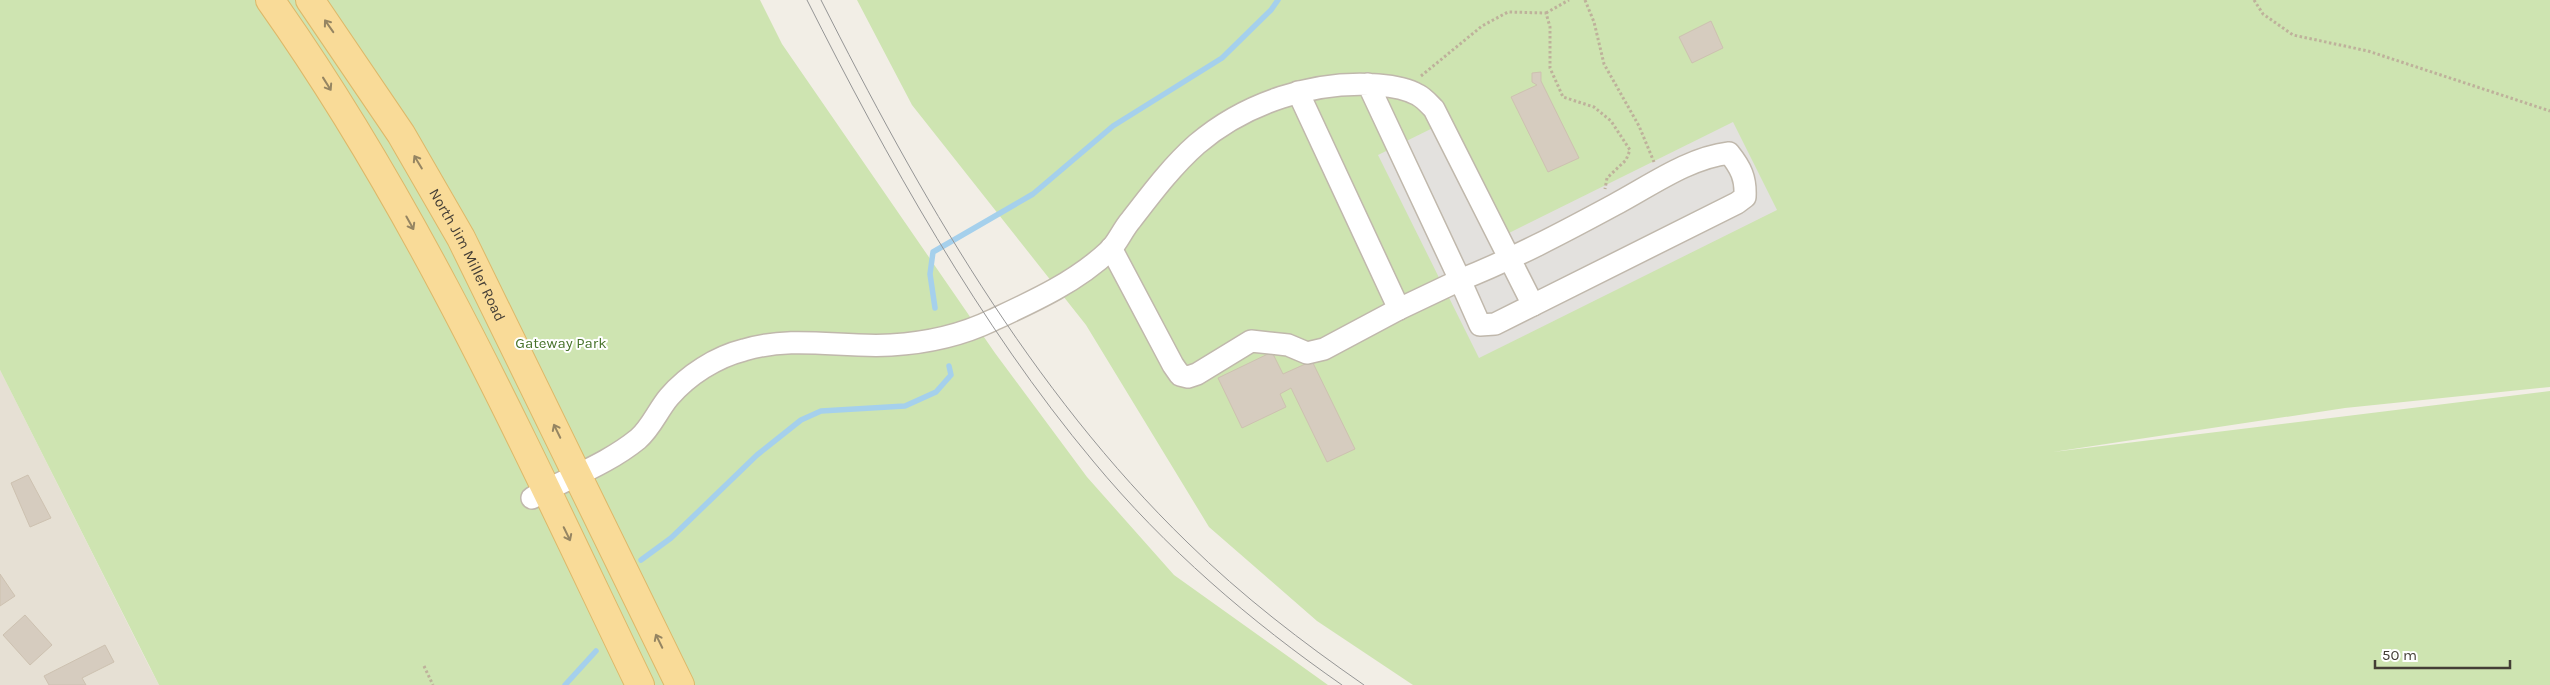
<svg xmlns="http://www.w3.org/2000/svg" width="2550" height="685" font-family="Karla,sans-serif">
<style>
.residential{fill:#e6e0d4}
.green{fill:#cee4b1}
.parking{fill:#e3e1de}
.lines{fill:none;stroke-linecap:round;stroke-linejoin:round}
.stream{stroke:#a5d0ec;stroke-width:5.5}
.building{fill:#d6ccbf;stroke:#cdc1b0}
.minor-casing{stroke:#c0b8ac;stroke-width:24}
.major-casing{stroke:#ddb869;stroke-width:30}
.path{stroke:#beb19b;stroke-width:3;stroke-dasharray:2.5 2.5;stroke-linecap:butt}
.minor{stroke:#fff;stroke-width:21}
.major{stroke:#f9db98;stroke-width:28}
.tram{stroke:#959595;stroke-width:1}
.oneway{stroke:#958562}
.labels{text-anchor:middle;stroke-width:4;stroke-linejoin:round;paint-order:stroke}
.street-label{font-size:15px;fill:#443e36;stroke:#fff}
.park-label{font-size:15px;fill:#48732c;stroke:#fff}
</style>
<rect width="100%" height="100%" fill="#f2eee6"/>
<polygon class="residential" points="0,370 150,668 159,685 0,685"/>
<g class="green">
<polygon points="0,0 760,0 782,44 995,353 1087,477 1174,575 1328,685 159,685 0,370"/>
<polygon points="857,0 2550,0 2550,387 2345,408 2053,452 2550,391 2550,685 1413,685 1317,621 1209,527 1086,325 912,105"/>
</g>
<polygon class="parking" points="1449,120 1507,234 1733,122 1777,210 1479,358 1378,155"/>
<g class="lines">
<g class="stream">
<polyline points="935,308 930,274 933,252 1033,194 1113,126 1222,58 1271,10 1278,0"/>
<polyline points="641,560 671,538 757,455 801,420 821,411 905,406 936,392 951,375 949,366"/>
<polyline points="565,685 596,651"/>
</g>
</g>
<g class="building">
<polygon points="1711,21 1723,48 1692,63 1679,37"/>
<polygon points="1541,72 1541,81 1579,158 1548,172 1511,97 1537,85 1532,82 1532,73"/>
<polygon points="1272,352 1283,374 1312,361 1355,449 1327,462 1291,388 1280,394 1286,407 1242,428 1218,378"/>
<polygon points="28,475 51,518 30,527 11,483"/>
<polygon points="0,574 15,596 0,606"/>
<polygon points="25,615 52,645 30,665 3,635"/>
<polygon points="105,645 114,662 82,678 86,685 49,685 44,676"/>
</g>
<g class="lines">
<defs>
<g id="minor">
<polyline points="1298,92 1399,309"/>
<polyline points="1111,248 1173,365 1180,375 1188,377 1197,374 1251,341 1288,345 1307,353 1324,349 1399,309 1460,280 1480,325 1495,324 1533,305"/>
<path d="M 532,498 C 567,478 606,465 638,439 C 651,428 658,410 669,397 C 688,375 716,357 744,350 C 795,335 840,348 891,345 C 925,343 962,335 993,320 C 1034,301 1076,282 1110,250 C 1118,242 1123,229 1131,220 C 1151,194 1172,166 1197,144 C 1245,103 1314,80 1378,85 C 1391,86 1406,88 1418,95 C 1424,98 1429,104 1434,109 L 1533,305 L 1737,203 L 1745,197 C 1746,178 1741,168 1729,153 C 1688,158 1650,186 1614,205 C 1564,232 1513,259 1460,280 L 1368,84"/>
</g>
<g id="major">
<path d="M 270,0 C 421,213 527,451 640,685"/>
<path id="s1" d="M 310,0 L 401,134 L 461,238 L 680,685"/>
</g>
</defs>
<use href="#minor" class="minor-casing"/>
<use href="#major" class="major-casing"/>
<g class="path">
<polyline points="1585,0 1594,22 1604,64 1639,126 1654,162"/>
<polyline points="2254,0 2263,14 2293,35 2368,51 2550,111"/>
<polyline points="1546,13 1569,0"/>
<polyline points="1421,76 1482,26 1508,12 1546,13 1550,27 1550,68 1563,97 1594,107 1611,121 1630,150 1626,160 1607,178 1605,189"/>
<polyline points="424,666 433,685"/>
</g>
<use href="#minor" class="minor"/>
<use href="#major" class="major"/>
<g class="tram">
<path d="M 807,0 C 886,157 980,326 1093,461 C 1165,548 1250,621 1342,685"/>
<path d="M 821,0 C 919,194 1030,390 1188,543 C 1242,596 1302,642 1364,685"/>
</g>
</g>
<defs><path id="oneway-shaft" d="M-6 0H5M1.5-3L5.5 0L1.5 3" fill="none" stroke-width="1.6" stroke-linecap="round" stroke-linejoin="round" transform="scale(1.25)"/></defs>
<g class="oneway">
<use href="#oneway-shaft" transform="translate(329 26) rotate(-125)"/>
<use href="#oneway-shaft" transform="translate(327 84) rotate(58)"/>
<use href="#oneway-shaft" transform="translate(418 162) rotate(-121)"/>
<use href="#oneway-shaft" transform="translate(410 223) rotate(61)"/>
<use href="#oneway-shaft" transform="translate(557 431) rotate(-116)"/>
<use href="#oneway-shaft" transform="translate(567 534) rotate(64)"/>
<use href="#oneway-shaft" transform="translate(659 641) rotate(-116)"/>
</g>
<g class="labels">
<g class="street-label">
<text dy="5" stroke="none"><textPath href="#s1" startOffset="300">North Jim Miller Road</textPath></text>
</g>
<g class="park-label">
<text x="561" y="348">Gateway Park</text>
</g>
</g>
<path d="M2375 660v8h135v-8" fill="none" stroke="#443e36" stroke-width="2.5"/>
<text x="2382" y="660" font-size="15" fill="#443e36" stroke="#ffffff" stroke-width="4" paint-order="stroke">50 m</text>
</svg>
